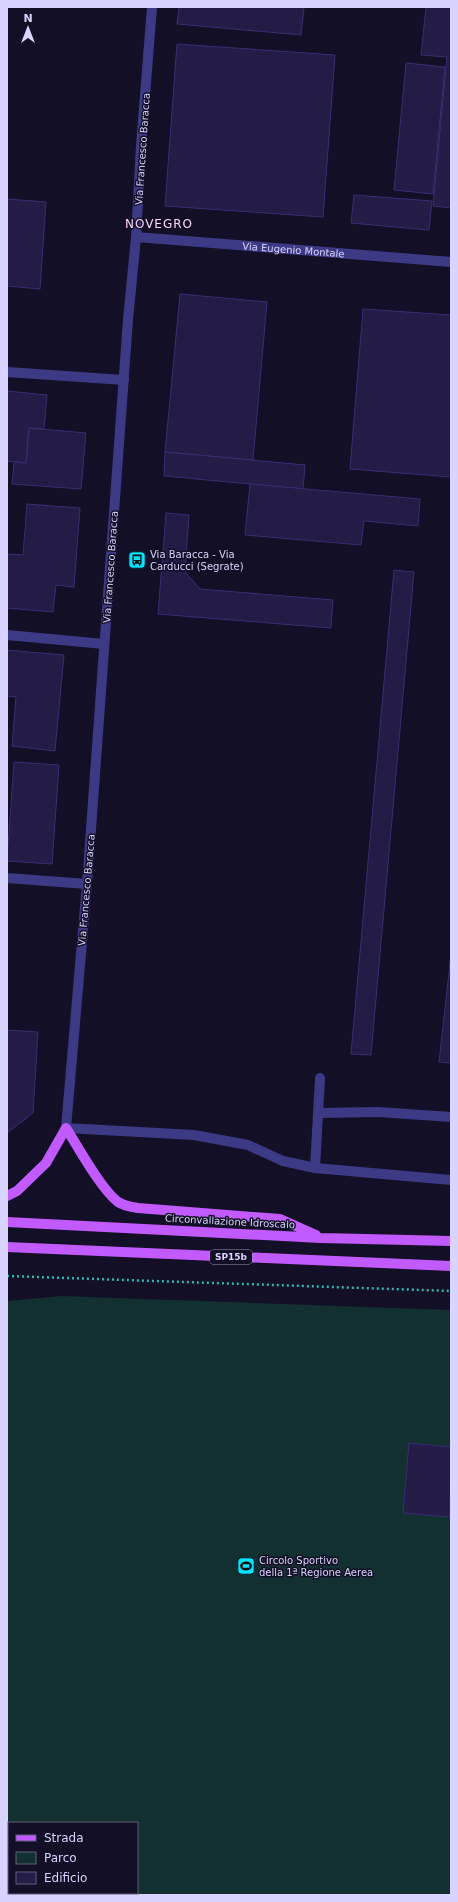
<svg xmlns="http://www.w3.org/2000/svg" width="458" height="1902" font-family="'DejaVu Sans',sans-serif">
<style>
.green{fill:#12302f}
.building{fill:#241b47;stroke:#3b2d73}
.lines{fill:none;stroke-linecap:round;stroke-linejoin:round}
.path{stroke:#2fb8b0;stroke-width:2.5;stroke-dasharray:2 3;stroke-linecap:butt}
.minor{stroke:#3d3a85;stroke-width:10}
.major{stroke:#c25bff;stroke-width:10}
.labels{text-anchor:middle;stroke-width:3;stroke-linejoin:round;paint-order:stroke}
.shield{fill:#130f26;stroke:#9e99be;stroke-width:1}
.shield-label{font-size:9px;font-weight:bold;fill:#d9d4ff}
.street-label{font-size:10px;fill:#d9d4ff;stroke:#130f26}
.poi-label{font-size:10px;fill:#d9d4ff;stroke:#130f26;text-anchor:start}
.quarter-label{font-size:12px;letter-spacing:1px;fill:#ffd6f0;stroke:#130f26}
</style>
<rect width="100%" height="100%" fill="#130f26"/>
<polygon class="green" points="61,1296 451,1310 451,1895 14,1895 14,1893 137,1893 137,1823 9,1823 9,1890 7,1889 7,1301"/>
<g class="building">
<polygon points="179,7 304,7 301,35 177,24"/>
<polygon points="426,7 451,7 451,208 433,206 447,57 421,55"/>
<polygon points="177,44 335,55 323,217 165,206"/>
<polygon points="406,63 445,67 433,194 394,190"/>
<polygon points="354,195 432,201 429,230 351,223"/>
<polygon points="7,199 46,202 40,289 7,286"/>
<polygon points="180,294 267,302 253,460 165,452"/>
<polygon points="363,309 451,315 451,477 350,469"/>
<polygon points="7,391 47,395 44,429 29,428 26,463 7,461"/>
<polygon points="29,428 86,433 81,489 12,484 14,462 26,463"/>
<polygon points="165,452 305,465 303,489 164,476"/>
<polygon points="250,484 420,499 418,526 364,521 361,545 245,535"/>
<polygon points="27,504 80,508 74,587 56,585 53,612 7,608 7,554 23,555"/>
<polygon points="166,513 189,515 185,572 200,589 333,600 331,628 158,614"/>
<polygon points="394,570 414,572 371,1055 351,1054"/>
<polygon points="7,650 64,655 55,751 12,746 16,697 7,696"/>
<polygon points="14,762 59,765 52,864 7,861"/>
<polygon points="451,954 451,1063 439,1062"/>
<polygon points="7,1030 38,1032 33,1113 7,1133"/>
<polygon points="409,1443 451,1447 450,1517 403,1513"/>
</g>
<g class="lines">
<polyline class="path" points="7,1276 451,1291"/>
<g class="minor">
<polyline points="152,7 141,146 136,237 128,320 87,884 66,1128 194,1135 248,1145 283,1161 315,1168 451,1180"/>
<path id="s1" d="M 136,237 L 451,262"/>
<polyline points="7,372 124,380"/>
<polyline points="7,635 104,644"/>
<polyline points="7,878 87,884"/>
<polyline points="318,1113 378,1112 451,1117"/>
<polyline points="315,1168 320,1078"/>
</g>
<g class="major">
<path d="M 7,1196 L 17,1191 L 46,1163 L 66,1128 C 78,1147 101,1189 118,1202 C 124,1206 131,1207 138,1208 L 280,1219 L 316,1235"/>
<polyline points="7,1222 321,1238 451,1241"/>
<polyline points="7,1247 451,1266"/>
</g>
</g>
<defs>
<symbol id="bus-square" viewBox="-11 -11 22 22"><rect x="-9" y="-9" width="18" height="18" rx="4" fill="#00e5ff" stroke="#130f26"/><path d="M-5-6H5V4H4V6H2V4H-2V6H-4V4H-5ZM-3.5-4V0h7V-4ZM-3.5 1.2v1.5H-2V1.2ZM2 1.2v1.5H3.5V1.2Z" fill="#111"/></symbol>
<symbol id="stadium-square" viewBox="-11 -11 22 22"><rect x="-9" y="-9" width="18" height="18" rx="4" fill="#00e5ff" stroke="#130f26"/><path d="M0-5a6.5 5 0 1 0 0 10a6.5 5 0 1 0 0-10ZM-3.5-1.8h7v3.6h-7Z" fill="#111"/></symbol>
</defs>
<g fill-rule="evenodd">
<use href="#bus-square" x="127" y="550" width="20" height="20"/>
<use href="#stadium-square" x="236" y="1556" width="20" height="20"/>
</g>
<g class="labels">
<rect class="shield" x="210" y="1250" width="42" height="14" rx="3"/>
<g class="shield-label">
<text x="231" y="1260">SP15b</text>
</g>
<g class="street-label">
<text transform="translate(142 149) rotate(-86)" y="4">Via Francesco Baracca</text>
<text dy="4" stroke="none"><textPath href="#s1" startOffset="158">Via Eugenio Montale</textPath></text>
<text transform="translate(110 567) rotate(-86)" y="4">Via Francesco Baracca</text>
<text transform="translate(86 890) rotate(-85)" y="4">Via Francesco Baracca</text>
<text transform="translate(230 1221) rotate(3)" y="4">Circonvallazione Idroscalo</text>
</g>
<g class="poi-label">
<text x="150" y="558">Via Baracca - Via<tspan x="150" dy="12">Carducci (Segrate)</tspan></text>
<text x="259" y="1564">Circolo Sportivo<tspan x="259" dy="12">della 1ª Regione Aerea</tspan></text>
</g>
<g class="quarter-label">
<text x="159" y="228">NOVEGRO</text>
</g>
</g>
<rect width="458" height="1902" fill="none" stroke="#d9d4ff" stroke-width="16"/>
<rect x="8" y="1822" width="130" height="72" fill="#130f26" stroke="#625e7d"/>
<rect x="16" y="1835" width="20" height="6" fill="#c25bff" stroke="#625e7d"/>
<text x="44" y="1842" font-size="12" fill="#d9d4ff">Strada</text>
<rect x="16" y="1852" width="20" height="12" fill="#12302f" stroke="#625e7d"/>
<text x="44" y="1862" font-size="12" fill="#d9d4ff">Parco</text>
<rect x="16" y="1872" width="20" height="12" fill="#241b47" stroke="#625e7d"/>
<text x="44" y="1882" font-size="12" fill="#d9d4ff">Edificio</text>
<g transform="translate(28 28)" stroke="#130f26" stroke-width="3" paint-order="stroke">
<path d="M0-3L7 15L0 10L-7 15Z" fill="#d9d4ff"/>
<text y="-6" font-size="11" font-weight="bold" text-anchor="middle" fill="#d9d4ff">N</text>
</g>
</svg>
